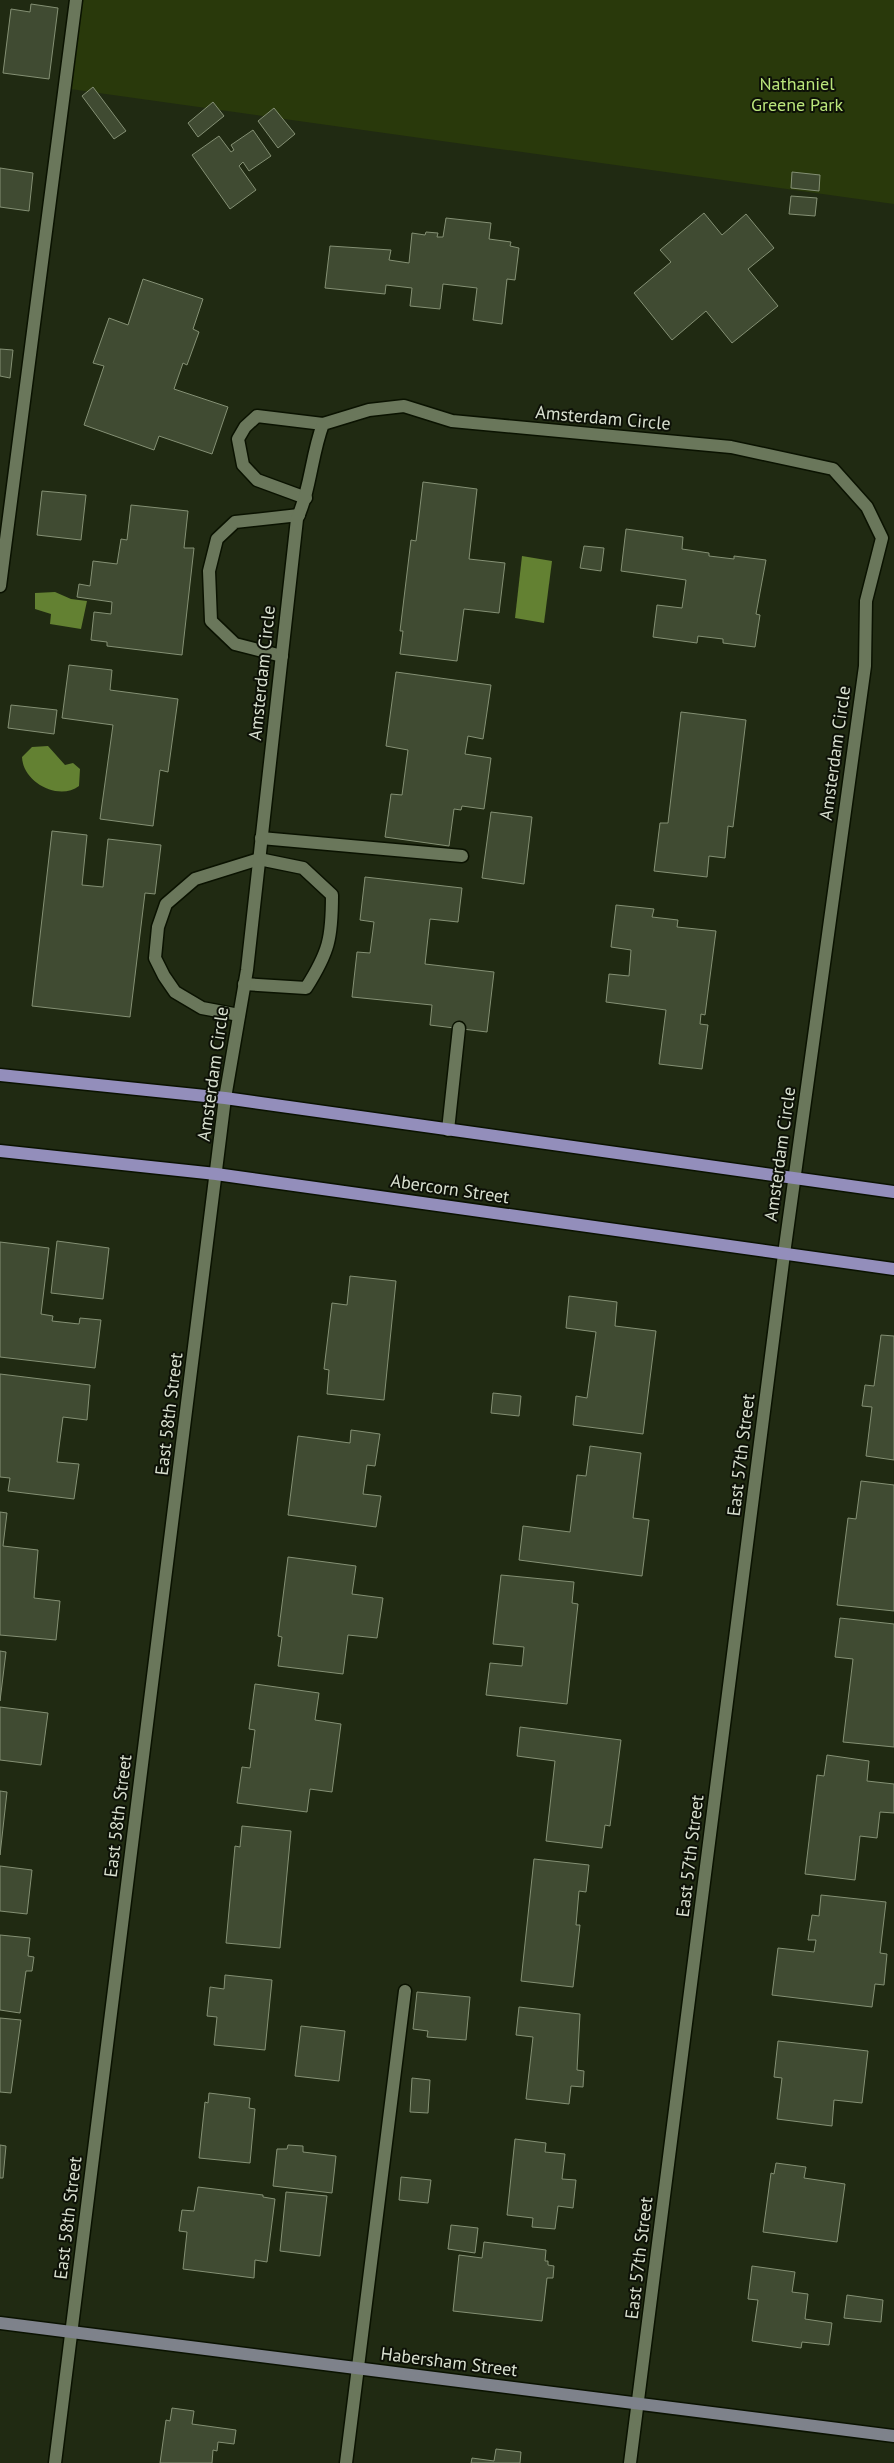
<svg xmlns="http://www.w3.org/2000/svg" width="894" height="2463" font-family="'PT Sans',sans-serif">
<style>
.green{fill:#29390b}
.water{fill:#638132}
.building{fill:#404b32;stroke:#849074}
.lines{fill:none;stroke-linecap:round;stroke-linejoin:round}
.lane-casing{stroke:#0a1200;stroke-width:15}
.street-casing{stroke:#0a1200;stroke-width:15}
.secondary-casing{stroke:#0a1200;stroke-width:15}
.primary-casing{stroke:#0a1200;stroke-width:15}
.lane{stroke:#6a775b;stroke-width:12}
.street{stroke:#6a775b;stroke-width:12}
.secondary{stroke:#7e828b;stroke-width:12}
.primary{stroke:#938ebb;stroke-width:12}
.labels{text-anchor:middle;stroke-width:4;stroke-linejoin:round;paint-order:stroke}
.park-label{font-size:18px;fill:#bae57b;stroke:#0d1107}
.street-label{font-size:18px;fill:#d9e0d0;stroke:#0d1107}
</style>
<rect width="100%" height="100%" fill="#202a12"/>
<polygon class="green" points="76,0 894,0 894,204 63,88"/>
<g class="water">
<polygon points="522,556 552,561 544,623 515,618"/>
<polygon points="55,592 71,599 87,601 81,629 50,624 51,614 35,609 35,593"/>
<path d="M 48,746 L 65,765 L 73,763 L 80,769 L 79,786 C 59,801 23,783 22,757 L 32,747 Z"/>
</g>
<g class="building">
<polygon points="31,4 58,8 49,79 3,73 11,9 30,12"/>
<polygon points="93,87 126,131 114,139 82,96"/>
<polygon points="213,102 224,116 198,137 188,123"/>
<polygon points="274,108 295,134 278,148 258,121"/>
<polygon points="253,130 271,156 249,171 243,162 239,166 256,190 230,209 192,155 219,136 231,152 234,150 231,145"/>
<polygon points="0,168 33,173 29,211 0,207"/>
<polygon points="792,172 820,175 819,191 791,188"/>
<polygon points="791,196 817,198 815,216 789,214"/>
<polygon points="704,213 722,235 746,214 774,248 748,269 778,306 732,343 706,311 672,340 634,293 671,262 660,250"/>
<polygon points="446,218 491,223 489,239 511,242 510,246 519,248 515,280 507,279 502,324 473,320 477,288 443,284 440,309 410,306 412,288 386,285 385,294 325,288 330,246 391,250 389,260 409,263 412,233 425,235 426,232 438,233 437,237 443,237"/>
<polygon points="143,279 203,299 193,329 199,332 187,365 183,363 174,389 228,407 212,454 159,436 154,450 84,425 104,366 93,363 109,318 128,325"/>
<polygon points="0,349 13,350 10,378 0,376"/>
<polygon points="423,482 477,489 469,559 505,563 499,613 464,609 457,661 400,654 403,631 400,631 411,540 416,541"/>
<polygon points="42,491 86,495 81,540 37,535"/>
<polygon points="131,505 188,511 184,548 194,548 182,655 107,646 107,642 91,640 94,612 111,614 112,602 77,597 79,584 90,586 93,561 117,564 121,539 127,540"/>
<polygon points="626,529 683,537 682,549 709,553 709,556 734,559 734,556 766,560 756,614 760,615 755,647 723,643 723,639 698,636 697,643 653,637 657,605 682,608 686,580 621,571"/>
<polygon points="584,546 604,548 601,571 580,568"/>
<polygon points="69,665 112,670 110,690 178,699 168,772 160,770 153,826 100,819 113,725 62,718"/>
<polygon points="396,672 491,685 483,739 468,736 465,754 491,758 484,809 462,806 461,810 454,809 449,846 385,837 391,794 402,795 408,750 386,746"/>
<polygon points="11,705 57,710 54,734 8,728"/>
<polygon points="681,712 746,720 733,827 728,826 725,858 709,856 707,877 654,871 660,823 668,823"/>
<polygon points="491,812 532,817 524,884 482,878"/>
<polygon points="52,831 87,835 82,885 103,887 108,839 161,845 155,894 145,893 130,1017 32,1006"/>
<polygon points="365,877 462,888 458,922 430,919 425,964 494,972 487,1032 430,1025 432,1005 352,997 357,952 370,953 374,922 360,920"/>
<polygon points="616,905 654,909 652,917 678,920 677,927 716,931 705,1015 701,1014 700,1024 708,1025 702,1069 659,1064 666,1010 606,1002 609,974 629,976 631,950 611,947"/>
<polygon points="57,1241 109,1248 103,1299 51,1293"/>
<polygon points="0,1242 49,1248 41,1314 53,1316 52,1321 79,1324 80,1318 101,1320 95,1368 0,1357"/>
<polygon points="350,1276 396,1281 384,1400 327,1394 329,1370 324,1369 332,1303 347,1305"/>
<polygon points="569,1296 617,1302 615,1326 656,1331 643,1434 573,1425 576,1396 587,1398 596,1332 566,1328"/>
<polygon points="881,1335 894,1336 894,1460 866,1456 872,1407 862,1406 865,1385 874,1386"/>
<polygon points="0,1374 90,1385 87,1420 63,1417 57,1462 79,1464 74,1499 8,1491 10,1478 0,1477"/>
<polygon points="493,1393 521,1396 519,1416 491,1413"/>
<polygon points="351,1430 380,1434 375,1466 367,1465 363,1494 381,1496 376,1527 288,1515 298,1436 350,1443"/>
<polygon points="590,1446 641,1453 633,1518 649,1520 642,1576 519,1560 523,1526 570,1532 577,1475 586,1476"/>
<polygon points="861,1481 894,1485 894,1611 837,1605 848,1518 856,1519"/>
<polygon points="0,1512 7,1513 3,1546 38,1550 34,1598 60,1601 56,1640 0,1635"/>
<polygon points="288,1557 356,1566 352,1594 383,1598 377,1638 348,1635 343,1674 278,1666 282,1637 278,1636"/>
<polygon points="501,1575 574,1582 572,1603 578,1604 567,1704 486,1695 490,1663 522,1666 524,1647 493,1644"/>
<polygon points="840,1618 894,1624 894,1747 843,1742 853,1659 835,1657"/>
<polygon points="0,1651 6,1652 0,1701"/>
<polygon points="255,1684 319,1693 315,1720 341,1724 332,1792 310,1789 307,1812 237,1803 242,1767 250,1768 255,1730 249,1729"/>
<polygon points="0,1707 48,1713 41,1765 0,1760"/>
<polygon points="520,1727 621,1740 610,1826 605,1825 602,1848 546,1841 555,1761 517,1756"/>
<polygon points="827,1755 869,1761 867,1781 894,1784 894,1813 880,1812 877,1838 860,1836 855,1880 805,1874 817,1775 824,1776"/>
<polygon points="0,1791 7,1792 0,1855"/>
<polygon points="242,1826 291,1831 280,1948 226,1943 235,1846 240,1847"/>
<polygon points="534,1859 589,1865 586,1892 579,1891 576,1925 580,1925 573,1987 521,1981"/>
<polygon points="0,1866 32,1870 27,1914 0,1911"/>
<polygon points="821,1895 886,1902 880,1953 887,1954 884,1985 875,1984 872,2007 772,1995 778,1948 814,1952 816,1940 808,1940 812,1915 819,1916"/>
<polygon points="0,1935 30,1938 28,1956 34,1957 32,1971 26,1971 20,2013 0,2010"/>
<polygon points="225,1975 272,1980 265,2050 214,2045 217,2017 207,2016 210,1987 224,1989"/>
<polygon points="417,1992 470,1997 466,2040 427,2037 428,2031 413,2029"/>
<polygon points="519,2007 580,2014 577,2070 584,2071 583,2087 571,2086 569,2104 526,2099 533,2037 516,2035"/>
<polygon points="0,2018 21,2020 11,2093 0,2092"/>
<polygon points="301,2026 345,2031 339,2081 295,2076"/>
<polygon points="778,2041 868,2051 862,2103 834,2100 832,2126 777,2119 782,2078 774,2077"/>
<polygon points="412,2078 430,2080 428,2113 410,2112"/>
<polygon points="209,2093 250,2098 249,2108 255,2109 250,2163 199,2158 205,2102 208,2103"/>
<polygon points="515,2139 546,2143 545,2152 565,2154 562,2179 576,2180 573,2208 558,2206 555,2229 532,2227 533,2218 507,2215"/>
<polygon points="0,2145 6,2146 3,2178 0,2178"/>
<polygon points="288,2145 303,2146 303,2152 336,2156 332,2193 273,2186 277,2149 287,2149"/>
<polygon points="776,2163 806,2167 804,2178 845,2184 837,2242 763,2232 771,2173 774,2174"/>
<polygon points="401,2177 431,2180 428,2203 399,2200"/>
<polygon points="198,2187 263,2195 263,2197 275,2199 267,2262 255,2260 254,2278 183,2269 187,2232 179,2231 182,2210 194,2211"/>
<polygon points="286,2192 327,2196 320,2256 280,2251"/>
<polygon points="451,2225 478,2228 475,2253 448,2249"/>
<polygon points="484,2242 546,2250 545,2261 548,2261 548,2265 554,2266 553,2278 547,2278 542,2321 453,2311 459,2255 482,2258"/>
<polygon points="752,2266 795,2272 792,2292 808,2294 805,2319 832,2323 829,2345 802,2342 801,2348 752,2341 758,2300 748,2299"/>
<polygon points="847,2295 883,2300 881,2322 844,2318"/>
<polygon points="172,2408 194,2411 192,2424 236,2430 234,2444 218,2442 217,2451 213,2450 212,2463 160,2463 166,2420 170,2421"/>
<polygon points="496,2449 521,2452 520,2463 471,2463 472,2458 494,2461"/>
</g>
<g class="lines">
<defs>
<g id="lane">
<polyline points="306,498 257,480 243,465 238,439 245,427 257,416 323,424"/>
<polyline points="0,586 76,0"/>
<polyline points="282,656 235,644 211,621 209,571 217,539 235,522 299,515"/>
<polyline points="261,838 462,856"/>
<path d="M 239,1015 L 202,1008 L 175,992 L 164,976 L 155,958 L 158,927 L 166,904 L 195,879 L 259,859 L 303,868 L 332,895 C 332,938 329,952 306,988 L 244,984"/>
<polyline points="448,1130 459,1028"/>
<polyline points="346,2463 405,1991"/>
</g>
<path id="street" d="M 55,2463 L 225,1098 L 247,970 L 297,519 C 311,488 311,456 323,424 L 369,410 L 404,406 L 452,421 L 731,447 L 833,469 L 867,507 L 882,538 L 866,601 L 865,666 L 784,1254 L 630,2463"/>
<polyline id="secondary" points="0,2323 894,2436"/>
<g id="primary">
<polyline points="0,1075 225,1098 894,1192"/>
<polyline points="0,1151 216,1174 894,1269"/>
</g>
</defs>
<use href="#lane" class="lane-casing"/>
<use href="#street" class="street-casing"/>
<use href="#secondary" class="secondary-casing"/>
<use href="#primary" class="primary-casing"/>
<use href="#lane" class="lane"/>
<use href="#street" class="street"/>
<use href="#secondary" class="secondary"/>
<use href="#primary" class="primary"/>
</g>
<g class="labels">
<g class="park-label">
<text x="797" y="90">Nathaniel<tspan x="797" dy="21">Greene Park</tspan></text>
</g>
<g class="street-label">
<text transform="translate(603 418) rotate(5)" y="6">Amsterdam Circle</text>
<text transform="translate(262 673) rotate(-84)" y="6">Amsterdam Circle</text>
<text transform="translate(835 753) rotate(-82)" y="6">Amsterdam Circle</text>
<text transform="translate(213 1074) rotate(-82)" y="6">Amsterdam Circle</text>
<text transform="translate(780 1154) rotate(-82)" y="6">Amsterdam Circle</text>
<text transform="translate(450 1189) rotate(8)" y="6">Abercorn Street</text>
<text transform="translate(169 1414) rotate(-83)" y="6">East 58th Street</text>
<text transform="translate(741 1455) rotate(-83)" y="6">East 57th Street</text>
<text transform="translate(118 1816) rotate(-83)" y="6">East 58th Street</text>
<text transform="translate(690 1856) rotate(-83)" y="6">East 57th Street</text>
<text transform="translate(68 2218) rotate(-83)" y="6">East 58th Street</text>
<text transform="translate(639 2258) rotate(-83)" y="6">East 57th Street</text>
<text transform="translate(449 2362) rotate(7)" y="6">Habersham Street</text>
</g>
</g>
</svg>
